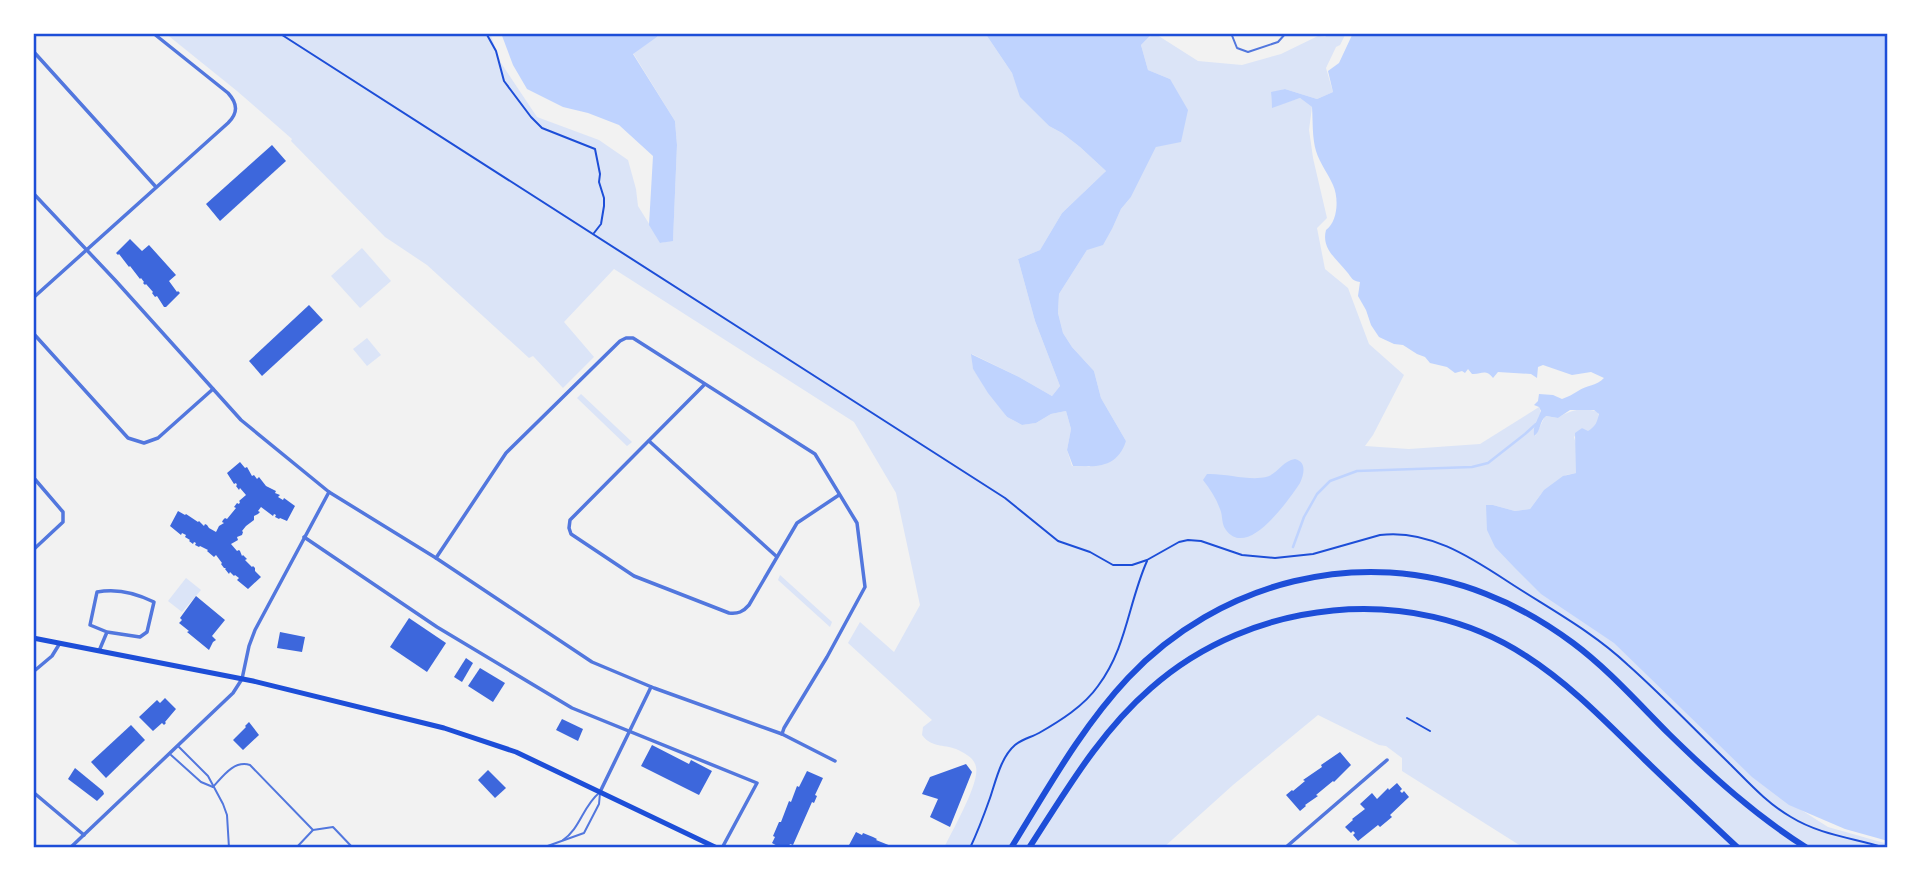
<svg xmlns="http://www.w3.org/2000/svg" width="1921" height="881" font-family="'Varela Round',sans-serif">
<style>
.green{fill:#dbe4f7}
.water{fill:#bfd3fe}
.lines{fill:none;stroke-linecap:round;stroke-linejoin:round}
.stream{stroke:#bfd3fe;stroke-width:2.5}
.building{fill:#3d67dc}
.path{stroke:#1d4ed8;stroke-width:2}
.service{stroke:#5277de;stroke-width:2}
.minor{stroke:#5277de;stroke-width:3.5}
.secondary{stroke:#1d4ed8;stroke-width:5}
.trunk{stroke:#1d4ed8;stroke-width:6}
.neatline{fill:none;stroke:#1d4ed8;stroke-width:2.5}
</style>
<rect width="100%" height="100%" fill="#f2f2f2"/>
<g class="green">
<path d="M 165,33 L 490,33 L 501,63 L 537,117 L 599,140 L 628,160 L 636,189 L 638,206 L 661,243 L 673,240 L 677,145 L 675,121 L 633,53 L 657,37 L 659,33 L 985,33 L 1012,73 L 1021,97 L 1049,126 L 1062,133 L 1080,147 L 1106,171 L 1062,213 L 1040,250 L 1018,259 L 1035,321 L 1060,386 L 1052,396 L 1019,377 L 972,354 L 973,369 L 1007,417 L 1022,425 L 1036,423 L 1051,414 L 1066,411 L 1071,429 L 1067,450 L 1072,466 L 1089,467 L 1126,441 L 1101,398 L 1094,371 L 1072,347 L 1063,333 L 1058,313 L 1059,294 L 1087,250 L 1113,227 L 1121,209 L 1131,197 L 1156,147 L 1170,79 L 1148,70 L 1141,45 L 1154,33 L 1198,61 L 1242,65 L 1281,54 L 1318,36 L 1325,37 L 1331,33 L 1346,33 L 1340,45 L 1336,47 L 1326,68 L 1333,92 L 1317,99 L 1285,89 L 1271,93 L 1272,107 L 1300,98 L 1312,107 L 1309,130 L 1313,158 L 1327,218 L 1317,228 L 1325,269 L 1348,288 L 1369,344 L 1404,375 L 1373,435 L 1365,446 L 1409,449 L 1480,444 L 1539,407 L 1541,413 C 1537,419 1532,428 1534,436 L 1536,435 L 1545,416 L 1558,418 C 1570,410 1583,407 1598,412 C 1601,421 1595,428 1587,432 L 1582,428 L 1574,437 L 1577,447 L 1576,473 L 1566,475 L 1541,494 L 1530,509 L 1515,511 L 1493,505 L 1486,505 L 1603,631 L 1784,799 L 1828,827 L 1888,844 L 1888,848 L 1524,848 L 1402,771 L 1402,758 L 1386,746 L 1379,745 L 1318,715 L 1233,785 L 1163,848 L 944,848 C 952,831 980,783 976,767 C 974,757 964,753 956,749 C 943,744 932,748 922,735 L 923,727 L 932,720 L 848,643 L 860,622 L 894,652 L 920,605 L 896,493 L 854,422 L 614,269 L 564,322 L 594,357 L 563,388 L 533,356 L 529,358 L 427,265 L 385,237 L 291,141 L 292,139 L 237,91 Z"/>
<polygon points="362,248 391,281 360,308 331,276"/>
<polygon points="367,338 381,355 367,366 353,349"/>
<polygon points="581,394 632,442 627,446 577,398"/>
<polygon points="780,575 832,622 830,627 778,580"/>
<polygon points="186,578 201,590 182,612 168,601"/>
</g>
<g class="water">
<polygon points="501,33 659,33 657,37 633,54 675,121 677,145 673,241 660,243 649,225 653,156 619,125 588,113 563,107 527,89 513,65"/>
<path d="M 985,33 L 1153,33 L 1141,45 L 1148,70 L 1170,79 L 1188,110 L 1181,142 L 1156,147 L 1131,197 L 1121,209 L 1113,227 L 1103,245 L 1087,250 L 1059,294 L 1058,313 L 1063,333 L 1072,347 L 1094,371 L 1101,398 L 1126,441 C 1117,468 1097,467 1073,466 L 1067,450 L 1071,429 L 1066,411 L 1051,414 L 1036,423 L 1022,425 L 1007,417 L 988,393 L 973,369 L 971,354 L 1019,377 L 1052,396 L 1060,386 L 1035,321 L 1018,259 L 1040,250 L 1062,213 L 1106,171 L 1080,147 L 1062,133 L 1049,126 L 1020,97 L 1012,73 Z"/>
<path d="M 1353,33 L 1888,33 L 1888,841 L 1845,829 L 1789,805 L 1752,777 L 1614,643 L 1541,594 L 1514,567 L 1495,547 L 1487,530 L 1486,505 L 1493,505 L 1515,511 L 1530,509 L 1544,490 L 1563,476 L 1576,473 L 1575,433 L 1582,428 L 1588,431 C 1596,426 1597,422 1599,414 L 1594,410 L 1570,410 L 1558,418 L 1546,416 C 1539,421 1541,432 1534,436 C 1532,427 1538,419 1541,411 L 1539,407 L 1534,405 L 1538,401 L 1539,394 L 1553,395 L 1562,399 C 1568,397 1573,394 1578,391 C 1587,385 1597,386 1604,378 L 1591,372 L 1572,375 L 1543,365 L 1538,367 L 1537,378 L 1531,374 L 1498,372 L 1493,378 C 1485,368 1481,375 1472,374 L 1468,369 L 1465,373 L 1462,371 L 1455,373 L 1447,367 L 1430,363 L 1425,357 L 1417,354 L 1403,345 L 1394,344 L 1379,337 L 1371,325 L 1366,310 L 1358,296 L 1360,282 C 1352,281 1352,278 1347,272 C 1337,259 1321,249 1326,230 C 1338,221 1339,198 1333,185 C 1328,173 1320,164 1316,151 C 1312,137 1313,122 1312,107 L 1300,98 L 1272,108 L 1271,92 L 1285,89 L 1317,99 L 1333,92 L 1328,71 L 1339,63 Z"/>
<path d="M 1295,459 C 1307,462 1304,474 1300,483 C 1290,498 1248,560 1226,530 C 1221,524 1223,515 1220,509 C 1216,498 1210,489 1203,480 L 1207,474 C 1225,473 1249,481 1266,477 C 1278,474 1282,461 1295,459 Z"/>
</g>
<g class="lines">
<polyline class="stream" points="1293,547 1304,517 1317,494 1330,481 1357,471 1472,467 1488,463 1525,434 1536,424"/>
</g>
<g class="building">
<polygon points="272,145 286,161 220,221 206,204"/>
<polygon points="130,239 142,251 149,245 176,275 169,281 177,292 178,291 180,293 166,307 164,307 157,296 155,297 152,293 153,292 146,284 145,285 143,283 144,282 141,278 140,279 130,266 129,267 119,254 118,255 116,253"/>
<polygon points="309,305 323,320 262,376 249,361"/>
<polygon points="240,462 245,468 247,467 252,476 254,475 257,479 259,477 266,486 276,491 275,493 280,495 278,497 283,500 284,498 295,506 287,521 280,518 279,519 275,517 276,515 274,514 273,516 261,507 258,511 260,512 258,514 254,516 254,520 246,526 242,531 243,532 242,535 237,537 238,540 231,544 237,551 239,550 240,551 242,556 243,555 247,559 245,560 252,567 253,566 255,568 255,571 261,577 248,589 237,580 239,578 235,575 234,576 230,572 229,574 225,569 226,568 224,568 221,564 222,563 216,555 214,557 207,551 208,550 200,546 199,547 195,545 196,543 194,542 193,544 189,541 190,540 185,537 186,535 182,533 181,535 170,526 178,511 185,515 186,514 198,522 199,521 204,526 205,524 207,525 209,528 216,532 219,526 224,523 222,522 223,520 225,518 227,519 236,508 234,507 237,503 239,504 240,502 239,501 246,495 240,488 239,490 236,486 237,485 236,483 234,484 227,473"/>
<polygon points="196,596 225,620 212,636 216,640 213,642 209,650 187,632 189,631 179,623 182,620 180,618"/>
<polygon points="409,618 446,643 427,672 390,647"/>
<polygon points="280,632 305,637 302,652 277,648"/>
<polygon points="466,658 473,663 462,682 454,677"/>
<polygon points="480,668 505,683 493,702 468,686"/>
<polygon points="165,698 176,709 165,722 166,723 164,725 162,723 153,731 139,717 157,700 160,703"/>
<polygon points="562,719 583,729 578,741 556,730"/>
<polygon points="249,722 259,735 243,750 233,740 246,727 245,726"/>
<polygon points="131,725 145,740 106,778 91,762"/>
<polygon points="652,745 689,764 691,760 712,771 699,795 641,766"/>
<polygon points="1340,752 1351,765 1334,782 1333,781 1316,795 1318,796 1305,805 1306,806 1300,811 1286,795 1292,790 1293,791 1305,781 1303,780 1322,767 1321,765"/>
<polygon points="966,764 972,772 950,827 930,817 938,799 922,794 930,777"/>
<polygon points="75,768 103,791 104,794 97,801 68,779"/>
<polygon points="488,770 506,788 495,798 478,780"/>
<polygon points="807,771 823,778 815,795 817,796 814,803 812,802 793,845 790,844 788,848 781,848 772,843 775,837 773,836 779,822 781,822 789,801 791,802 797,786 799,787"/>
<polygon points="1397,783 1402,789 1400,791 1402,793 1404,791 1409,797 1390,815 1392,817 1380,827 1378,825 1358,841 1353,835 1355,833 1353,831 1351,833 1345,827 1353,820 1352,819 1365,809 1360,804 1372,793 1377,799 1388,788 1389,790"/>
<polygon points="856,832 862,835 863,833 873,837 877,839 876,840 891,846 890,848 851,848 848,847"/>
</g>
<g class="lines">
<g class="path">
<path d="M 279,33 L 1005,498 L 1058,541 L 1090,552 L 1113,565 L 1132,565 L 1147,560 L 1179,542 L 1188,540 L 1201,541 L 1242,555 L 1275,558 L 1313,554 L 1380,535 C 1427,529 1469,556 1507,581 C 1548,608 1592,631 1628,665 C 1664,697 1697,732 1731,765 C 1749,783 1768,804 1791,817 C 1820,835 1854,838 1886,848"/>
<polyline points="486,33 496,51 504,81 531,117 542,128 595,149 600,174 599,182 604,198 604,206 601,224 594,233"/>
<polyline points="1407,718 1430,731"/>
<path d="M 970,848 C 978,831 984,815 990,798 C 996,780 1001,757 1015,745 C 1022,739 1032,737 1039,733 C 1060,721 1084,706 1098,686 C 1127,647 1128,604 1147,561"/>
</g>
<g class="service">
<polyline points="1231,33 1237,48 1248,52 1278,42 1286,33"/>
<polyline points="179,747 208,776 223,804 227,815 229,848"/>
<polyline points="171,755 201,782 213,787"/>
<path d="M 213,787 C 223,776 234,760 250,765 L 313,830"/>
<path d="M 563,840 C 580,829 583,806 599,793"/>
<polyline points="296,848 313,830 333,827 353,848"/>
<polyline points="542,848 584,833 599,804 600,793"/>
</g>
<g class="minor">
<polyline points="33,51 156,187"/>
<polyline points="33,193 115,280 241,420 329,492 436,558 592,662 654,688 782,734 835,761"/>
<path d="M 33,298 L 228,123 C 238,113 238,104 228,93 L 153,33"/>
<polyline points="33,333 128,438 144,443 158,438 213,389"/>
<path d="M 704,385 L 570,520 L 569,528 L 571,534 L 634,576 L 729,613 C 738,614 743,612 749,605 L 797,523 L 839,495"/>
<polyline points="649,441 776,556"/>
<polyline points="33,477 63,512 63,522 33,550"/>
<polyline points="304,537 437,627 572,708 757,783 722,848"/>
<polyline points="436,558 506,453 620,341 626,338 633,338 815,454 857,523 865,587 827,657 784,728 782,734"/>
<path d="M 99,651 L 107,632 L 140,637 L 147,632 L 154,602 C 136,593 117,588 97,592 L 90,625 L 107,632"/>
<polyline points="33,672 52,656 60,643"/>
<polyline points="33,792 84,835"/>
<polyline points="600,792 651,687"/>
<polyline points="70,848 233,693 242,679 249,646 255,630 329,492"/>
<polyline points="1285,848 1387,760"/>
</g>
<polyline class="secondary" points="33,638 253,681 444,728 516,752 717,848"/>
<g class="trunk">
<path d="M 1011,848 C 1047,790 1081,728 1128,678 C 1218,582 1361,544 1486,594 C 1517,606 1546,623 1573,643 C 1608,669 1638,703 1669,734 C 1712,776 1756,816 1807,848"/>
<path d="M 1029,848 C 1066,791 1100,732 1151,688 C 1251,599 1412,581 1526,656 C 1571,685 1607,723 1645,760 C 1676,790 1707,819 1738,848"/>
</g>
</g>
<rect width="1921" height="881" fill="none" stroke="#ffffff" stroke-width="70"/>
<rect x="35" y="35" width="1851" height="811" class="neatline"/>
</svg>
